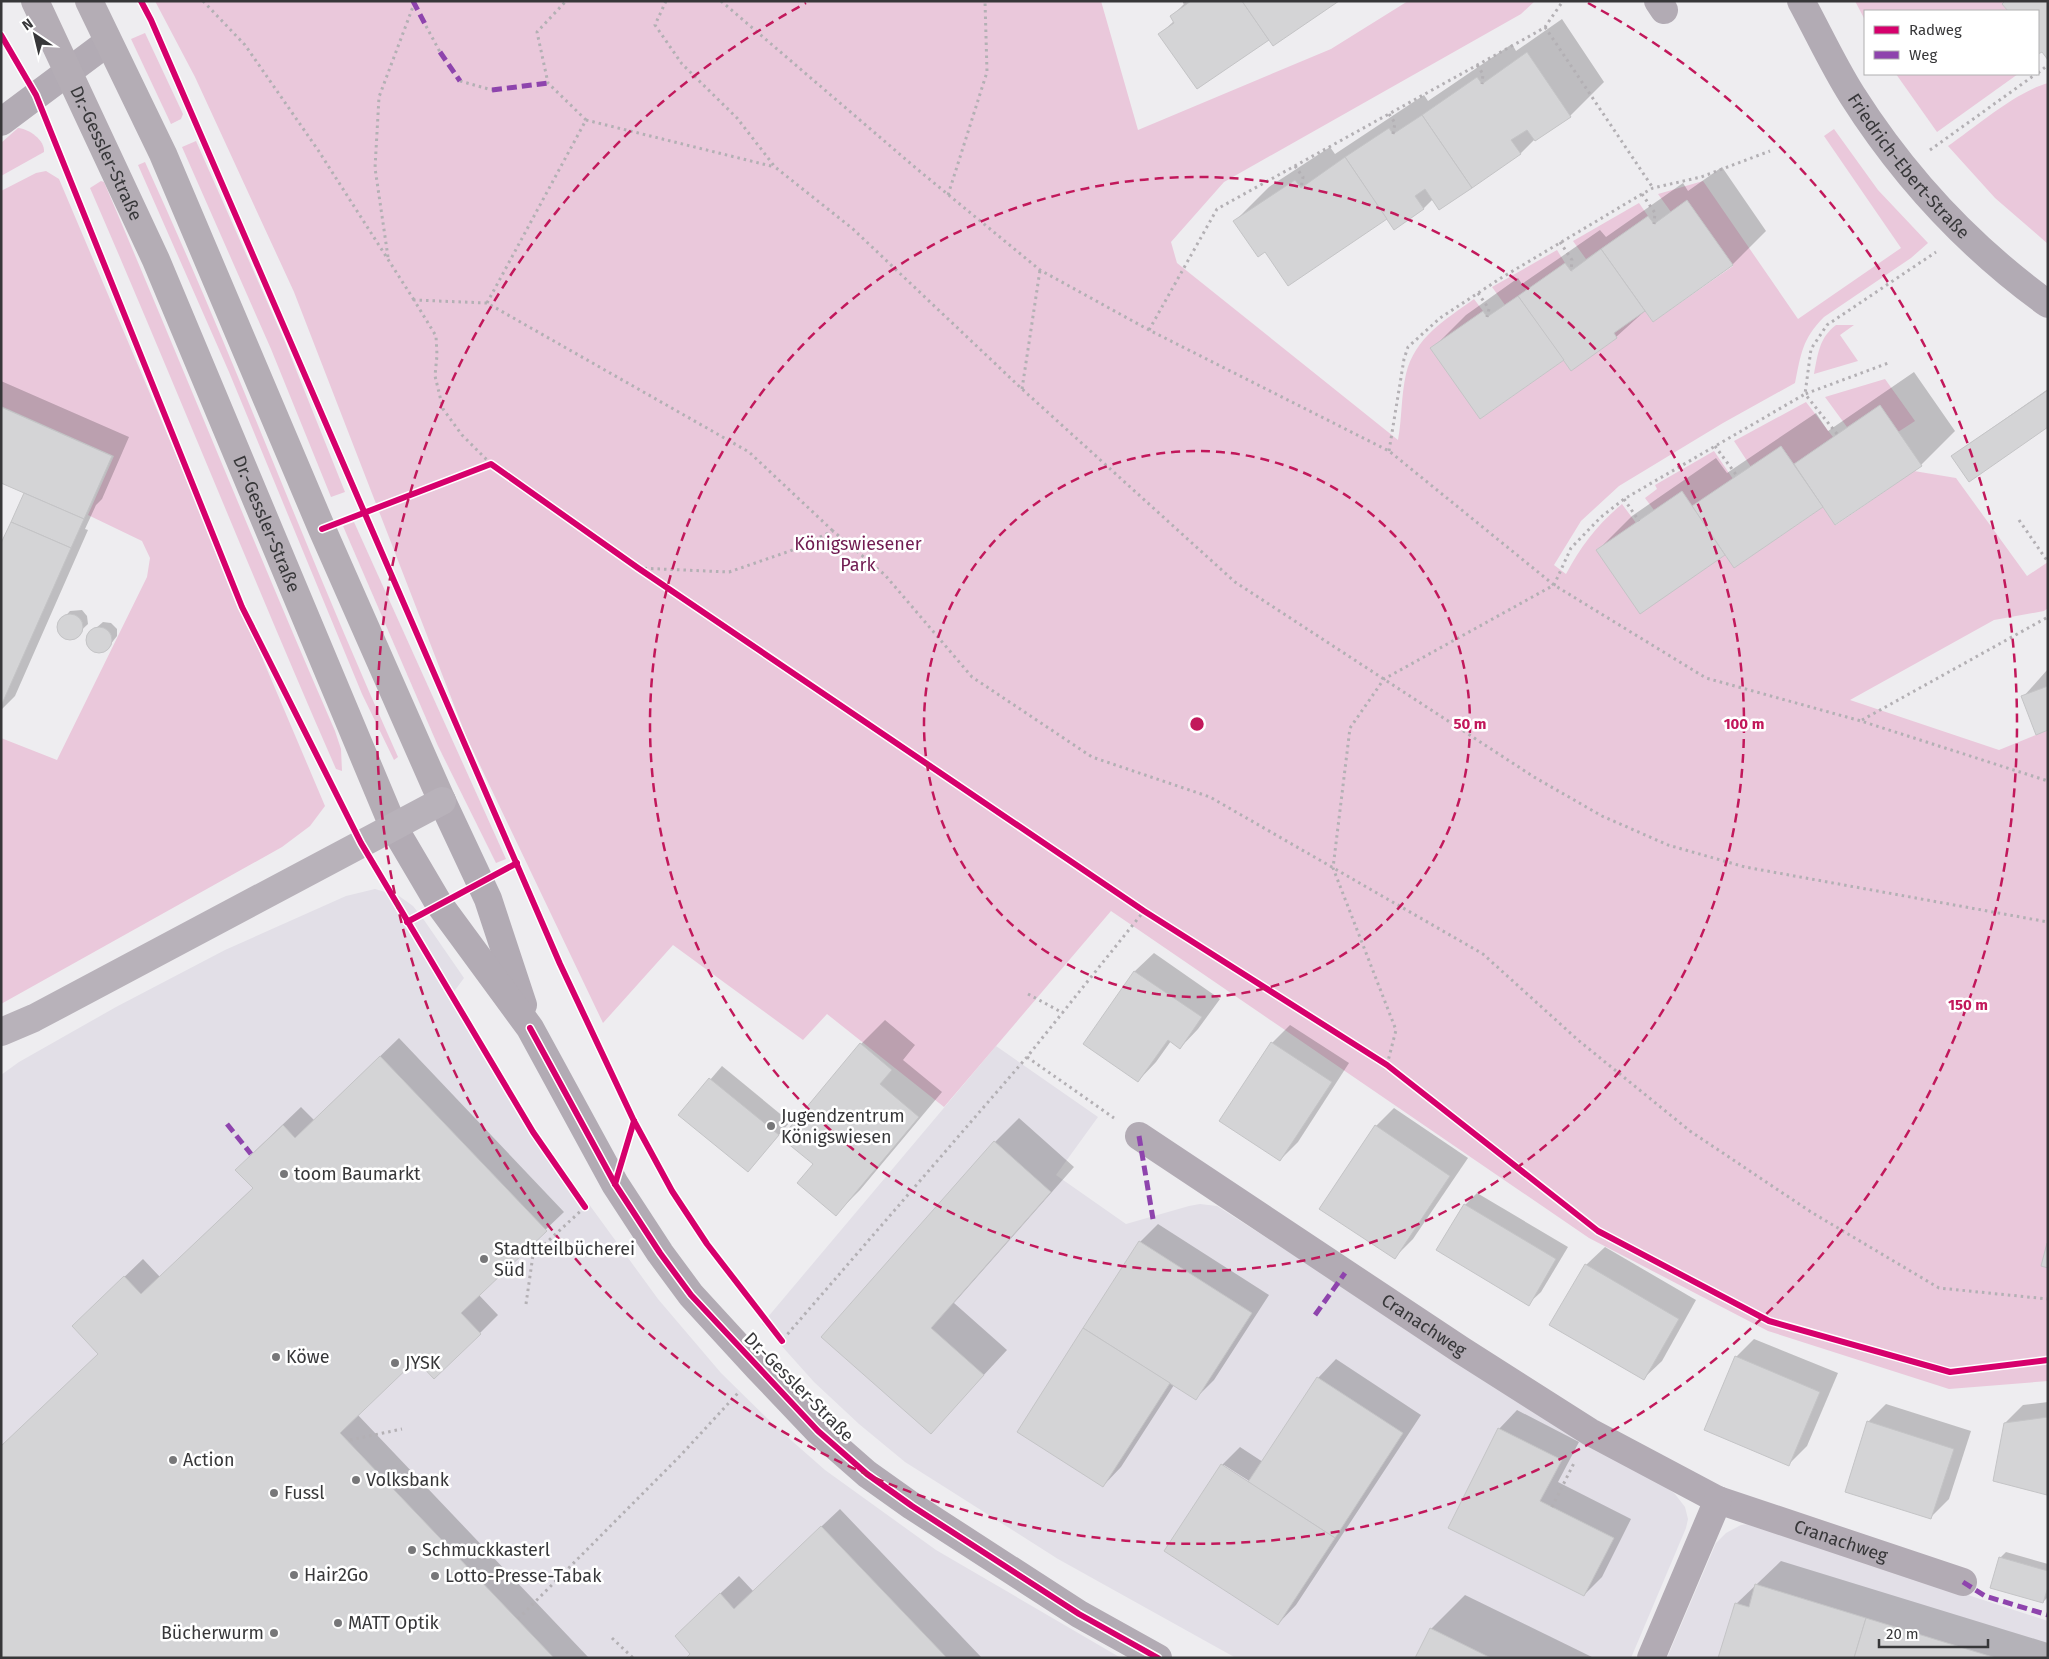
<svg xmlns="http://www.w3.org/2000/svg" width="2049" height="1659" font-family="'Fira Sans',sans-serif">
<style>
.built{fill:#e2dfe7}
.green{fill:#eac8db}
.shadow{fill:#0003;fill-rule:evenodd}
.building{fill:#d4d4d6;stroke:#c4c4c6}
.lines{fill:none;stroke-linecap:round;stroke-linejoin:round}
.path{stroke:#b3b0b4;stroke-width:3;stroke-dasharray:2.5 4;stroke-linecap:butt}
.minor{stroke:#b2abb4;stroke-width:28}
.major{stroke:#b4adb5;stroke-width:28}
.highway{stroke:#b8b2ba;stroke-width:28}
.quiet{stroke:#8e44ad;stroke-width:5;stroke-dasharray:10 5;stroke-linecap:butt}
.cycleway-casing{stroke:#fff;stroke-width:9}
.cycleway{stroke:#d6006c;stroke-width:6}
.ring{fill:none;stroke:#c2185b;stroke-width:2.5;stroke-dasharray:9 6}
.poi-dot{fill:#777779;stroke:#fff;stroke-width:2}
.labels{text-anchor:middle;stroke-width:5;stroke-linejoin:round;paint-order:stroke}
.street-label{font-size:18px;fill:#373739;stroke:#fff}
.park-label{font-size:18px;fill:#701b51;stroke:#fff}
.poi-label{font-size:18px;fill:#373739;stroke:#fff;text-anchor:start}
.centre{fill:#c2185b;stroke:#fff;stroke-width:2.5}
.ring-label{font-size:15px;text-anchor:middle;font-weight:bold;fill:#c2185b;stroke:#fff;stroke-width:5;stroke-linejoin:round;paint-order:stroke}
</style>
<rect width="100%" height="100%" fill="#eeedf0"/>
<g class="built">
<polygon points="375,889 399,896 413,906 424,920 464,978 453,993 532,1126 658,1299 721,1373 775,1426 825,1470 936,1550 1121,1658 1,1658 1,1075 19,1062 116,1007 225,950 346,896"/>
<polygon points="996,1046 1098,1117 1056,1175 1126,1224 1189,1206 1200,1204 1217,1206 1591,1446 1661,1483 1675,1494 1685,1507 1688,1519 1686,1528 1631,1658 1236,1658 1058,1559 943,1486 905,1462 859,1424 814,1382 762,1324"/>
<polygon points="1762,1522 1971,1596 2048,1621 2048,1658 1667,1658 1716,1543 1726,1533 1741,1525"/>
</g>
<g class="green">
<path d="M 155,1 L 1101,1 L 1138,130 L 1331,49 L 1408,1 L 1535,1 L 1521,14 L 1224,182 L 1171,242 L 1177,263 L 1398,440 C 1402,419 1401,396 1406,374 C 1415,337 1445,320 1474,299 L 1483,311 L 1480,419 L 1564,360 L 1572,370 L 1617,338 L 1614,333 L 1645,311 L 1653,322 L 1733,266 L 1687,201 L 1671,212 L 1658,194 L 1703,181 L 1798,319 L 1901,248 L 1824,136 L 1834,129 L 1878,190 L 1928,243 L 1911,258 L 1824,317 C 1802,339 1801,354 1795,383 L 1723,423 L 1619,486 L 1581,521 L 1554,565 L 1566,574 C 1581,546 1598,524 1622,504 L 1636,523 L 1640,613 L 1725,555 L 1735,567 L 1823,507 L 1836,525 L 1914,471 L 1956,478 L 2027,576 L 2048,562 L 2048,608 L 2044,611 L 1994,620 L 1850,700 L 1999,750 L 2048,730 L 2048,1381 L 1949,1389 L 1768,1331 L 1589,1238 L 1111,911 L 944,1107 L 827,1014 L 803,1040 L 673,945 L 603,1023 L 466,736 L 294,292 L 195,77 Z"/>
<polygon points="1855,1 2005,1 2002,4 2008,11 1865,11 1865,20"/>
<polygon points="145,33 183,114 181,119 171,124 131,39"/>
<polygon points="1896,74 2018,74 1937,132"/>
<path d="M 2048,83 L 2048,244 L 1995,198 L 1948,146 C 1977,126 2014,93 2048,83 Z"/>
<path d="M 18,128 C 29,129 45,140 44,152 L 1,176 L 1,143 Z"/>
<polygon points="196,141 285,342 345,492 331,497 271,349 182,147"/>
<path d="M 145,162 C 235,358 309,560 398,757 L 394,760 L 362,694 L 229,372 L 138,165 Z"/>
<polygon points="46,171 59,179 325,806 310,826 282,847 1,1004 1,738 57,760 147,577 150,558 142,541 88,515 114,456 1,406 1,191 36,173"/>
<path d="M 101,181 L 104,182 C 182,365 256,549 335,731 L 341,749 L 342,771 L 336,769 C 252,577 174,381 90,188 Z"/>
<polygon points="1639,203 1648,216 1586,259 1573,241"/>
<polygon points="1557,250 1565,263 1505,305 1492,287"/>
<path d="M 1836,325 L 1854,325 L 1840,335 L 1858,361 L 1814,374 C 1818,354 1819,338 1836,325 Z"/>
<polygon points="1885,379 1915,421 1898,432 1880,405 1847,427 1825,397"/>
<polygon points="1806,402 1833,437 1794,464 1781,446 1751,467 1734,441"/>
<polygon points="1714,451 1733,479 1692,506 1682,492 1654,510 1645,498 1657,489 1655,485"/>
<polygon points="354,522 506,859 496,863 438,746 343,526"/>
</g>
<g class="shadow">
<polygon points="1187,1 1336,1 1270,38 1160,34 1174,21 1171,17"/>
<polygon points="2048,1 2042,50 2039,53 2038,11 2009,11 2004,4"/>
<polygon points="1562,19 1604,82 1570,116 1535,139 1520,154 1433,199 1424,208 1266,250 1235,221 1269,187 1330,147 1335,154 1424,95 1428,101 1512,44 1516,51"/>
<polygon points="1722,167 1766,231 1732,265 1646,310 1616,337 1572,369 1564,359 1432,349 1466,315 1518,278 1522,284 1600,230 1606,237 1683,183 1688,191"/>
<polygon points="1914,372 1955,431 1921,465 1824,505 1726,553 1640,612 1598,550 1632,516 1716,458 1727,473 1816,413 1828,431"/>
<polygon points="1,381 129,437 102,499 96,505 85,529 88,530 15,696 1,710 1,546 26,492 1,481"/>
<polygon points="2048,389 2048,425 1959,451"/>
<polygon points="82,610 87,616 88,624 73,638 66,638 59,631 59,623 70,611"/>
<polygon points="103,622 111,623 117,629 117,636 106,650 95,651 88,643 88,635"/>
<polygon points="2048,669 2048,729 2023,697"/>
<polygon points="1154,953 1220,999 1198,1029 1180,1048 1171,1041 1156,1062 1138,1081 1085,1044 1135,971"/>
<polygon points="885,1020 915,1045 903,1060 942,1092 860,1190 836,1214 814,1164 861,1044"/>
<polygon points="1290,1025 1349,1063 1298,1142 1280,1160 1272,1043"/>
<polygon points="399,1038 564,1212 478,1294 498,1315 480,1333 416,1358 357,1414 589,1658 1,1658 100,1353 92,1308 143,1259 160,1277 254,1187 255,1151 301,1107 314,1120"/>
<polygon points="722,1066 790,1122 748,1171 680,1115"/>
<polygon points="1394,1108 1468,1158 1413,1239 1394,1258 1376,1126"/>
<polygon points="1019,1118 1074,1167 954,1303 1007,1350 931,1432 823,1337 995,1142"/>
<polygon points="1477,1193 1568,1247 1541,1292 1528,1304 1465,1205"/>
<polygon points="1158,1224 1269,1295 1214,1380 1196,1398 1174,1385 1121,1467 1103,1486 1140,1242"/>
<polygon points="1605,1247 1696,1300 1662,1361 1643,1379 1586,1265"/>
<polygon points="1754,1339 1838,1373 1807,1446 1789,1464 1736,1357"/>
<path d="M 1336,1359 L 1421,1415 L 1296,1605 L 1278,1624 L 1222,1465 L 1240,1447 L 1263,1462 L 1318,1378 ZM 1224,1465 L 1254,1484 L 1253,1486 L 1224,1468 Z"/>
<polygon points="2048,1402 2048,1493 2047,1494 2005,1423 2023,1405"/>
<polygon points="1886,1404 1971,1431 1949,1499 1931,1517 1868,1422"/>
<polygon points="1517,1410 1579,1442 1558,1482 1631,1519 1602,1577 1584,1595 1499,1429"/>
<polygon points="840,1509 982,1658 687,1658 692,1653 694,1618 739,1576 753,1591"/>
<polygon points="2006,1552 2048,1564 2048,1597 2043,1602 2000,1558"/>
<polygon points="1781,1561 2048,1643 2048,1658 1719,1658 1736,1604"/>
<polygon points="1465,1595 1594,1658 1417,1658 1431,1629"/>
</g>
<g class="building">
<polygon points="1191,1 1242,1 1269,40 1197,89 1158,34 1174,23 1170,16"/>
<polygon points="1242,1 1339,1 1273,46"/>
<polygon points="2005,1 2048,1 2048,60 2042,52 2038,54 2038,11 2008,11 2002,4"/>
<polygon points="1527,52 1571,117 1535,141 1527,130 1511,140 1521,154 1472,188 1422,115 1477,77 1482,84"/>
<polygon points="1422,115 1472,188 1439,210 1425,189 1415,196 1424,209 1394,230 1345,157 1389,128 1393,134"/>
<polygon points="1345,157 1387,219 1288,286 1265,252 1258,257 1233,221 1295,180 1301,188"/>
<polygon points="1687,200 1733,265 1653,322 1601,249 1648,216 1654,224"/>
<polygon points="1601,249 1645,311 1614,333 1617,338 1571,371 1518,296 1565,263 1571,271"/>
<polygon points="1518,296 1564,360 1480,419 1430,348 1483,311 1487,317"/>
<polygon points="2048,390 2048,427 1969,482 1951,456"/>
<polygon points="1880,405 1922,466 1835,525 1794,464"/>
<polygon points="1,407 112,456 84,519 1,483"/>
<polygon points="1781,446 1823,507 1734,568 1692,506"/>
<polygon points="1682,491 1725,555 1640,614 1596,550"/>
<polygon points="24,493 84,519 71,548 11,522"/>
<polygon points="11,522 71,548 1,706 1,543"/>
<circle cx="70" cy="627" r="13"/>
<circle cx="99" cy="640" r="13"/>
<polygon points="2048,686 2048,730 2036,735 2021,696"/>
<polygon points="1134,971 1202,1017 1180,1049 1168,1040 1138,1082 1083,1044"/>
<polygon points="1271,1042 1332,1082 1280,1161 1219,1121"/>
<polygon points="860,1043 892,1070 880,1084 919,1117 836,1216 797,1183 813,1164 781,1138"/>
<polygon points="380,1056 547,1231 461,1313 481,1334 434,1379 416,1360 340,1433 554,1658 1,1658 1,1446 98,1354 72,1326 124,1276 141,1294 253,1188 235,1170 283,1125 295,1138"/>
<polygon points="709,1078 779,1135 748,1172 678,1115"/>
<polygon points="1375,1125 1450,1176 1395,1259 1319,1209"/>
<polygon points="994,1141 1051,1192 931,1328 984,1375 931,1434 821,1337"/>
<polygon points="1464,1204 1556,1259 1529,1306 1436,1250"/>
<polygon points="1139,1241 1252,1313 1196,1400 1083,1328"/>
<polygon points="2047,1243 2048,1243 2048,1268 2041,1266"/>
<polygon points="1585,1264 1679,1319 1644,1380 1549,1325"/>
<polygon points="1083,1328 1170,1383 1103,1487 1017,1432"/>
<polygon points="1735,1356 1820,1392 1789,1466 1704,1430"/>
<polygon points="1317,1377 1403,1433 1335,1538 1248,1482"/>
<polygon points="2048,1417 2047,1495 1993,1481 2004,1423"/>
<polygon points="1867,1421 1954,1449 1931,1519 1845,1492"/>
<polygon points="1498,1428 1562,1460 1540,1501 1614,1538 1584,1596 1448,1528"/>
<polygon points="1221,1464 1335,1538 1278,1625 1164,1551"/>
<polygon points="821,1526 947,1658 686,1658 690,1654 675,1636 720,1593 734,1609"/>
<polygon points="1999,1557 2048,1571 2048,1587 2043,1603 1990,1588"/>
<polygon points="1755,1584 1866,1618 1854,1658 1718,1658 1735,1603 1749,1607"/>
<polygon points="1866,1618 1996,1658 1854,1658"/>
<polygon points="1430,1628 1491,1658 1415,1658"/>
</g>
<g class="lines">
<g class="path">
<polyline points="203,1 245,45 318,150 414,300"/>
<polyline points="666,1 655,25 682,64 737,118 775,167 853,229 1022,389 1235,582 1534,777 1602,816 1668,845 1745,867 2048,922"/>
<polyline points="721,1 917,169 1040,270 1149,330 1389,451 1554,585 1706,678 1861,721 2048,781"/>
<polyline points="1184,1 1186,5"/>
<polyline points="426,26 440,52"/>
<polyline points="1545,27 1653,188"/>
<polyline points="1477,65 1483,74 1482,84"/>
<polyline points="2038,73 2048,65"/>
<polyline points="460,81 492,90"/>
<polyline points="1389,114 1395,123 1393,134"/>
<polyline points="586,120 775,167"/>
<polyline points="1930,150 2036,74"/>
<polyline points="1295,166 1303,177 1301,188"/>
<polyline points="1642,194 1655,213 1654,224"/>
<polyline points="948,195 987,72 985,1"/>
<polyline points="1560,242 1572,260 1571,271"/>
<polyline points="388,257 375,168 379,97 414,4"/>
<polyline points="1478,293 1489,309 1487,317"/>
<polyline points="487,303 586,120 548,83 537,32 566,1"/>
<polyline points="1149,330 1217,209 1537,32 1545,27 1563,1"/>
<polyline points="1022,389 1040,270"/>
<polyline points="1837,434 1805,394 1891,362"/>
<polyline points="1715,446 1737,476"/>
<polyline points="1389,451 1404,359 1408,347 1440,318 1501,278 1642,194 1653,188 1701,177 1770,151"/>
<polyline points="491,464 462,435 443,409 435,376 437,355 436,336 414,300 487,303 749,452 833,531"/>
<polyline points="1624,499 1639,521"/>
<polyline points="2019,520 2048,562"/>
<polyline points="638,568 729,572 790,551 833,531 885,575 972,677 1092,757 1210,797 1483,954 1578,1040 1690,1131 1811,1212 1939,1288 2048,1299"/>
<polyline points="1862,720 2048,617"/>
<polyline points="1028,994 1063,1013"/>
<polyline points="1027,1057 1114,1118"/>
<polyline points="1387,1065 1396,1030 1333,868 1350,728 1384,679 1554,585 1571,548 1601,517 1624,499 1805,394 1811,349 1827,325 1936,252"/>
<polyline points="526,1304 533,1255 585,1207"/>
<polyline points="779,1344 1027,1057 1144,911"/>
<polyline points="350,1440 402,1429"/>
<polyline points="1552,1507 1575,1461"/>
<polyline points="518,1619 680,1456 738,1393"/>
<polyline points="612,1638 633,1658"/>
</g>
<g class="minor">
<polyline points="1658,1 1664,10"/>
<path id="s1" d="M 1801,1 C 1818,32 1833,65 1852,95 C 1904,177 1969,247 2048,304"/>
<polyline points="1,122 108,42"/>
<polyline points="442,801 488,899 523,1005"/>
<polyline points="393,826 439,904 530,1028 615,1184 660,1253 691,1295 758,1368 818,1431 867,1474 912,1506 1079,1614 1158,1658"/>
<path id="s2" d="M 1139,1136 L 1461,1350 L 1590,1432 L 1718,1500 L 1963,1582"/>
<polyline points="1651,1658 1718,1500"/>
</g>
<g class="major">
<path id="s3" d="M 35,1 L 156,260 L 393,826"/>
<polyline points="89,1 163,154 322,529 442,801"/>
</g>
<polyline class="highway" points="1,1032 34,1018 442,801"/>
<g class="quiet">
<polyline points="413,1 426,26"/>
<polyline points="440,52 460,81"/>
<polyline points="492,90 548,83"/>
<polyline points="227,1124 251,1154"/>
<polyline points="1139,1136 1153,1219"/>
<polyline points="1315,1315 1345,1273"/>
<polyline points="1963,1582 1985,1596 2048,1615"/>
</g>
<defs>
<g id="cycleway">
<polyline points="141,1 151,20 560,964 634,1121 672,1191 707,1244 782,1341"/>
<polyline points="1,35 36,95 242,607 361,843 533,1132 585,1207"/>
<polyline points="322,529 491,464 638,568 1144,911 1387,1065 1598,1231 1769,1321 1950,1372 2048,1360"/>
<polyline points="407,922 517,863"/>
<polyline points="530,1028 615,1184 660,1253 691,1295 818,1431 867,1474 912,1506 1079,1614 1158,1658"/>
<polyline points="615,1184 634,1121"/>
</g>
</defs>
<use href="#cycleway" class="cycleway-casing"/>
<use href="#cycleway" class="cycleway"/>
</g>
<g class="ring">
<circle cx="1197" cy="724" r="273"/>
<circle cx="1197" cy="724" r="547"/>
<path d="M1588 3A820 820 0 1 1 806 3"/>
</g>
<g class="poi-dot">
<circle cx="771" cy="1126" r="5"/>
<circle cx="284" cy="1174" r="5"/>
<circle cx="484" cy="1259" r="5"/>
<circle cx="276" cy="1357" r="5"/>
<circle cx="395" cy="1363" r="5"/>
<circle cx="173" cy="1460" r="5"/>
<circle cx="356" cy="1480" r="5"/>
<circle cx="274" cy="1493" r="5"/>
<circle cx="412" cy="1550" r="5"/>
<circle cx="294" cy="1575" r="5"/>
<circle cx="435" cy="1576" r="5"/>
<circle cx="338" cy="1623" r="5"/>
<circle cx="274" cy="1633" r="5"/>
</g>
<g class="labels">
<g class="street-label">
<text dy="6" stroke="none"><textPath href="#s3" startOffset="168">Dr.-Gessler-Straße</textPath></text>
<text dy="6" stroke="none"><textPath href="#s1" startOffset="198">Friedrich-Ebert-Straße</textPath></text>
<text dy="6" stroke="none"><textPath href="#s3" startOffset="572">Dr.-Gessler-Straße</textPath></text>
<text dy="6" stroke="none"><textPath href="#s2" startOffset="342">Cranachweg</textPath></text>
<text transform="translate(799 1387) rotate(45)" y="6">Dr.-Gessler-Straße</text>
<text dy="6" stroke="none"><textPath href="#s2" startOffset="814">Cranachweg</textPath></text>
</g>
<g class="park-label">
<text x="858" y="550">Königswiesener<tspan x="858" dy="21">Park</tspan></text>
</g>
<g class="poi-label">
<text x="781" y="1122">Jugendzentrum<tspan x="781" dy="21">Königswiesen</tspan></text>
<text x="294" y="1180">toom Baumarkt</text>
<text x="494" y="1255">Stadtteilbücherei<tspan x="494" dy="21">Süd</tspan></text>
<text x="286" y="1363">Köwe</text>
<text x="405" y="1369">JYSK</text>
<text x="183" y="1466">Action</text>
<text x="366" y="1486">Volksbank</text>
<text x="284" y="1499">Fussl</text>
<text x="422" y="1556">Schmuckkasterl</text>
<text x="304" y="1581">Hair2Go</text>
<text x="445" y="1582">Lotto-Presse-Tabak</text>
<text x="348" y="1629">MATT Optik</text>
<text x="264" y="1639" text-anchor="end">Bücherwurm</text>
</g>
</g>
<circle cx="1197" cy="724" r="8" class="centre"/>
<g class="ring-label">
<text x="1470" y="729">50 m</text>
<text x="1744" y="729">100 m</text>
<text x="1968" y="1010">150 m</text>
</g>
<rect width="2049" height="1659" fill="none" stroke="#373739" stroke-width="5"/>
<rect x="1864" y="10" width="175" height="65" fill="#ffffff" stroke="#afafb0"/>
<rect x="1874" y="26" width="25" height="8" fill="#d6006c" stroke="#afafb0"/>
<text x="1909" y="35" font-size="15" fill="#373739">Radweg</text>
<rect x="1874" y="51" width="25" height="8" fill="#8e44ad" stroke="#afafb0"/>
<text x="1909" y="60" font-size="15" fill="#373739">Weg</text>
<g transform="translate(35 35) rotate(325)" stroke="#ffffff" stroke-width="4" paint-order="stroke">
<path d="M0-4L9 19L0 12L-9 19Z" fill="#373739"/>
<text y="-8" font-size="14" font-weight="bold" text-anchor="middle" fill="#373739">N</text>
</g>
<path d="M1879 1639v8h109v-8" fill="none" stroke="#373739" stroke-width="2.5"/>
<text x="1886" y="1639" font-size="15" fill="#373739" stroke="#ffffff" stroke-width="4" paint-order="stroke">20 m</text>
</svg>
